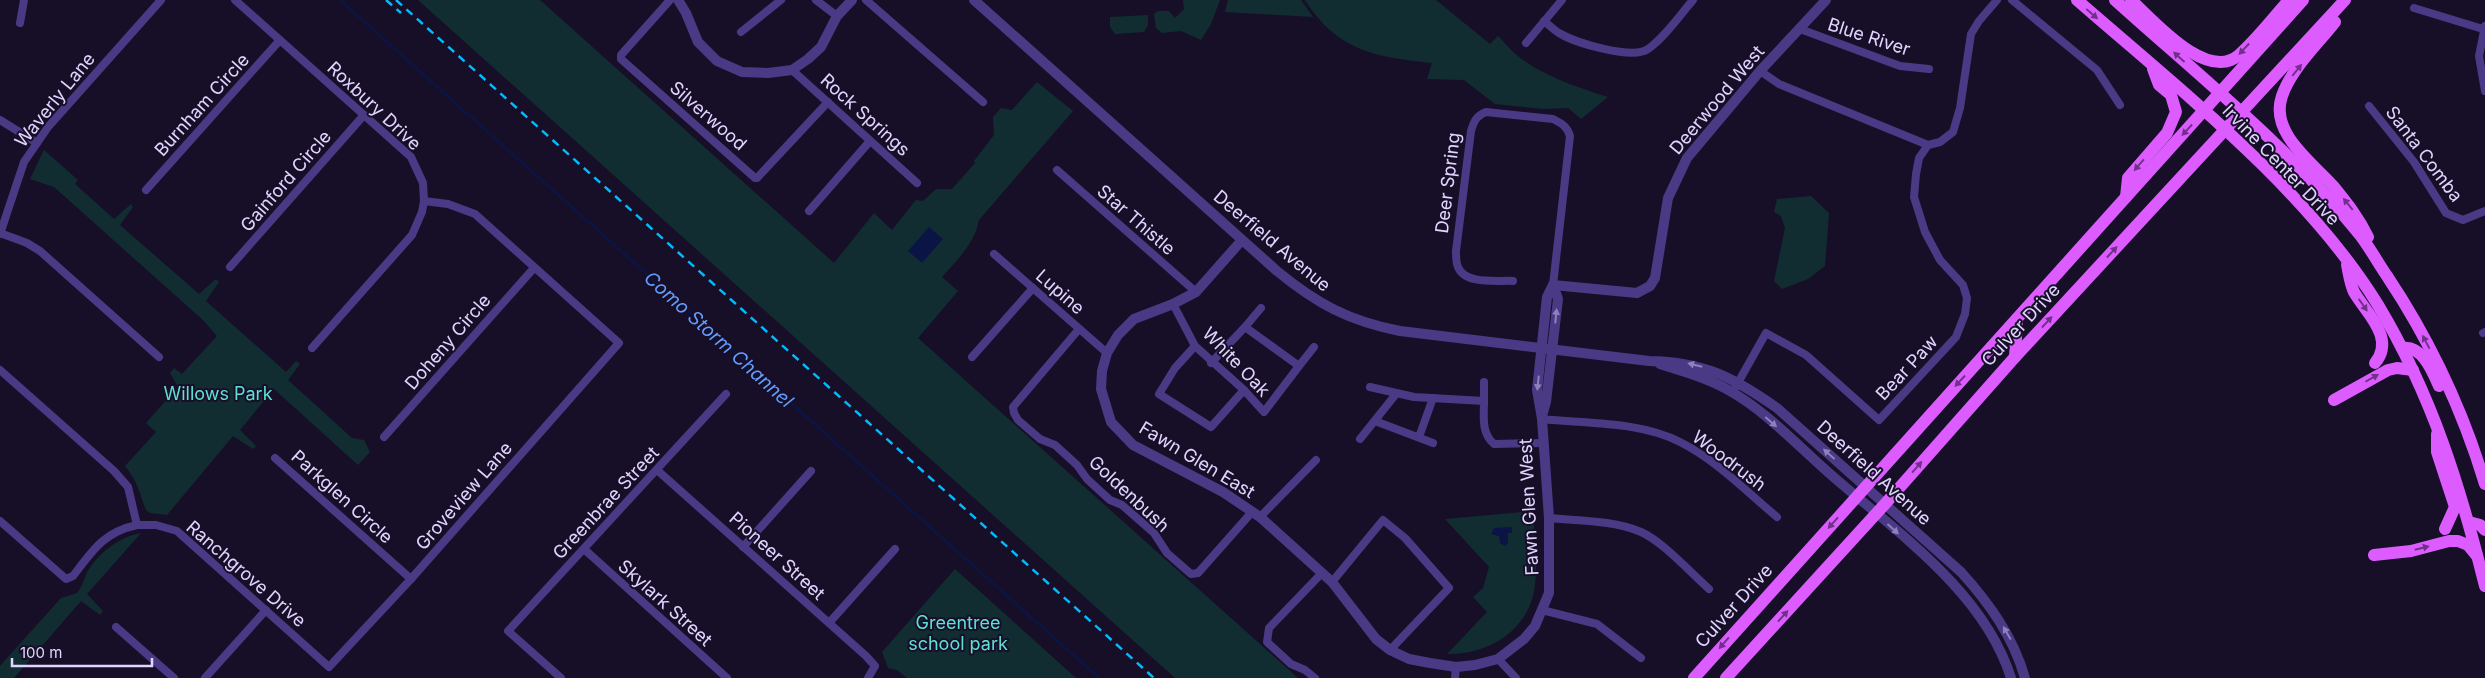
<svg xmlns="http://www.w3.org/2000/svg" width="2485" height="678" font-family="Inter,sans-serif">
<style>
.green{fill:#122d31}
.water{fill:#0a1545}
.lines{fill:none;stroke-linecap:round;stroke-linejoin:round}
.stream{stroke:#0a1545;stroke-width:2.5}
.minor{stroke:#4a3a86;stroke-width:8}
.tertiary{stroke:#4a3a86;stroke-width:10}
.primary{stroke:#dd5cff;stroke-width:12}
.rail{stroke:#01bbff;stroke-width:2.5;stroke-dasharray:8 6;stroke-linecap:butt}
.oneway{fill:#703288}
.oneway2{fill:#8e80bc}
.labels{text-anchor:middle;stroke-width:4;stroke-linejoin:round;paint-order:stroke}
.street-label{font-size:18px;fill:#e1d5ff;stroke:#170f27}
.park-label{font-size:18px;fill:#5fe0d6;stroke:#170f27}
.water-label{font-size:19px;font-style:italic;fill:#639cff;stroke:#170f27}
</style>
<rect width="100%" height="100%" fill="#170f27"/>
<g class="green">
<path d="M 418,0 L 540,0 L 834,263 L 874,213 L 892,230 L 916,200 L 923,201 L 936,189 L 952,189 L 975,163 L 974,161 L 994,135 L 993,117 L 1001,108 L 1012,110 L 1037,82 L 1073,111 L 979,220 C 974,244 958,259 942,277 L 958,291 L 918,338 L 1298,678 L 1175,678 Z"/>
<polygon points="1183,0 1220,0 1211,24 1201,40 1181,31 1162,33 1156,28 1154,14 1158,11 1169,11 1175,18 1184,9"/>
<polygon points="1228,0 1301,0 1313,17 1225,12"/>
<path d="M 1305,0 L 1436,0 L 1490,44 L 1498,36 C 1506,44 1514,54 1523,60 C 1548,78 1580,88 1608,97 L 1581,119 L 1568,108 L 1543,109 L 1495,104 L 1464,80 L 1427,79 L 1432,63 C 1376,57 1337,51 1305,0 Z"/>
<polygon points="1148,15 1148,25 1144,32 1115,34 1110,27 1110,17"/>
<path d="M 44,150 L 78,180 L 75,184 L 114,219 L 131,204 L 133,207 L 120,225 L 199,294 L 216,279 L 219,282 L 206,301 L 286,372 L 296,361 L 300,364 L 288,380 L 352,438 L 364,440 L 370,452 L 358,465 L 274,389 L 240,430 L 256,446 L 253,449 L 233,436 L 167,515 L 150,513 L 146,510 C 139,492 138,482 125,466 L 156,432 L 146,423 L 178,387 L 170,373 L 174,368 L 182,374 L 217,336 L 204,321 L 54,187 L 30,179 Z"/>
<polygon points="1811,196 1829,213 1825,266 1808,279 1782,289 1774,281 1785,228 1781,216 1774,212 1777,199"/>
<path d="M 1533,511 C 1534,535 1538,561 1535,585 C 1530,629 1490,655 1447,654 L 1487,612 L 1473,597 L 1483,588 L 1489,567 L 1445,519 Z"/>
<path d="M 141,533 L 87,594 L 103,611 L 100,615 L 81,601 L 14,678 L 0,678 L 0,666 L 61,598 L 77,593 C 82,587 83,582 86,575 C 96,554 119,537 141,533 Z"/>
<polygon points="955,569 1076,678 907,678 897,670 888,668 882,652"/>
</g>
<g class="water">
<polygon points="929,227 943,239 922,263 908,251"/>
<polygon points="1512,527 1512,533 1508,533 1508,543 1505,546 1500,543 1499,536 1491,534 1494,528"/>
</g>
<g class="lines">
<polyline class="stream" points="340,0 1099,678"/>
<g class="minor">
<polyline points="670,0 621,55 621,59 755,178 757,178 828,102"/>
<polyline points="816,0 837,16"/>
<polyline points="866,0 983,102"/>
<polyline points="2012,0 2097,70 2120,105"/>
<polyline points="2414,8 2483,29"/>
<path d="M 1544,21 C 1549,25 1554,30 1559,33 C 1575,43 1633,60 1648,49 C 1665,37 1679,16 1693,0"/>
<polyline points="20,23 24,0"/>
<polyline points="2485,26 2479,56 2485,91"/>
<polyline points="1800,29 1900,66 1929,69"/>
<polyline points="741,32 781,0"/>
<polyline points="1526,43 1562,0"/>
<polyline points="792,70 917,183"/>
<polyline points="1760,71 1779,84 1928,145"/>
<polyline points="2369,106 2414,162 2446,213 2463,220 2485,211"/>
<polyline points="0,120 37,143"/>
<polyline points="1057,170 1196,292"/>
<polyline points="146,190 280,40"/>
<polyline points="809,211 870,141"/>
<polyline points="0,233 27,243 40,251 159,357"/>
<polyline points="0,234 24,162 48,127 161,0"/>
<polyline points="994,254 1107,353"/>
<polyline points="230,267 364,115"/>
<path d="M 1513,281 C 1498,280 1465,285 1458,267 C 1456,263 1456,256 1456,251 L 1471,131 C 1474,121 1476,116 1486,112 L 1553,119 C 1561,123 1567,126 1570,136 L 1553,285"/>
<polyline points="1173,304 1195,346 1244,390 1264,412 1299,366 1245,327 1211,363"/>
<polyline points="1245,327 1261,308"/>
<polyline points="1079,329 1013,407 1014,413 1018,420 1040,439 1055,445 1077,465 1087,479 1110,500 1122,505 1154,533 1167,553 1191,574 1198,573 1252,512"/>
<polyline points="2483,333 2485,332"/>
<polyline points="1195,346 1175,368 1159,394 1211,427 1244,390"/>
<polyline points="312,348 412,235 422,212 424,201"/>
<polyline points="972,357 1033,288"/>
<polyline points="1299,366 1314,347"/>
<polyline points="0,370 114,471 128,487 137,525 156,525 177,531 329,667 411,579 619,343 475,214 448,204 424,201 423,183 411,157 235,0"/>
<polyline points="1484,382 1484,401"/>
<path d="M 1370,387 L 1414,397 L 1484,401 C 1484,416 1481,433 1494,444 L 1543,443"/>
<polyline points="1735,388 1766,333 1806,355 1879,420 1956,337 1965,314 1967,298 1963,285 1940,260 1925,232 1914,197 1916,174 1919,158 1928,145 1940,142 1953,132 1960,108 1971,34 1979,21 1997,0"/>
<path d="M 1542,419 C 1586,424 1639,421 1680,442 C 1716,460 1746,491 1777,517"/>
<polyline points="1375,421 1433,443"/>
<polyline points="384,437 534,268"/>
<polyline points="1419,437 1433,398"/>
<polyline points="1360,439 1396,394"/>
<polyline points="275,458 411,579"/>
<polyline points="657,470 866,656 875,666 868,678"/>
<polyline points="1260,517 1316,460"/>
<path d="M 1549,518 C 1579,521 1613,520 1641,532 C 1662,541 1690,572 1709,589"/>
<path d="M 0,521 L 66,579 L 73,576 C 93,550 104,532 137,525"/>
<polyline points="743,547 811,471"/>
<polyline points="584,549 727,678"/>
<polyline points="1332,582 1383,520 1405,538 1449,588 1390,650"/>
<polyline points="1542,610 1597,624 1641,658"/>
<polyline points="829,623 895,549"/>
<polyline points="116,627 174,678"/>
<polyline points="1498,659 1516,678"/>
<polyline points="205,678 266,610"/>
<polyline points="561,678 508,631 726,394"/>
<polyline points="1315,678 1305,670 1291,664 1267,642 1269,628 1321,574"/>
<polyline points="1455,678 1456,667"/>
</g>
<g class="tertiary">
<polyline points="678,0 686,13 698,42 717,61 742,72 768,73 792,70 808,59 821,47 837,16 852,0"/>
<path d="M 974,0 L 1277,271 C 1317,304 1349,321 1400,331 L 1649,361 C 1704,362 1733,377 1777,408 L 1961,572 C 1989,603 2013,636 2025,678"/>
<polyline points="1242,240 1196,292 1173,304 1134,319 1118,335 1107,353 1102,371 1101,389 1111,422 1133,445 1223,492 1260,517 1332,582 1376,639 1390,650 1409,659 1430,663 1456,667 1475,665 1498,659 1524,639 1535,626 1549,593 1549,518 1542,419 1537,390 1547,297 1553,285"/>
<polyline points="1553,285 1637,293 1650,286 1655,278 1668,198 1687,158 1760,71 1826,0"/>
<path d="M 1660,364 C 1684,372 1708,378 1730,391 C 1767,412 1798,446 1829,473 C 1895,531 1984,591 2011,678"/>
<polyline points="1542,416 1546,402 1558,299 1553,285"/>
</g>
<g class="primary">
<path d="M 2077,0 C 2179,89 2307,189 2378,305 C 2432,395 2460,486 2485,586"/>
<path d="M 2115,0 C 2197,74 2291,149 2360,235 C 2370,248 2378,263 2387,276 C 2429,339 2463,411 2485,484"/>
<path d="M 2131,0 C 2153,20 2207,83 2239,55 C 2257,39 2273,18 2289,0"/>
<path d="M 2335,22 C 2317,45 2291,69 2282,96 C 2269,133 2313,163 2334,187 C 2347,203 2359,218 2368,237"/>
<polyline points="2126,197 2128,178 2167,133 2176,112 2171,95 2159,85 2153,69"/>
<path d="M 2347,265 C 2349,274 2350,284 2354,292 C 2366,313 2396,338 2375,363"/>
<path d="M 2402,348 C 2422,345 2432,370 2439,386"/>
<polyline points="2015,357 2017,319"/>
<polyline points="2334,400 2388,370 2397,368 2413,370"/>
<polyline points="2437,434 2437,452 2455,507 2445,529"/>
<polyline points="2469,522 2480,525 2485,530"/>
<polyline points="2374,555 2411,551 2449,541 2458,541 2468,545 2477,556"/>
<polyline points="1694,678 2303,0"/>
<polyline points="1726,678 1885,504 2015,357 2345,0"/>
</g>
<g class="rail">
<polyline points="386,0 401,13"/>
<polyline points="396,0 1154,678"/>
</g>
</g>
<defs><path id="oneway-solid" d="M-6-.8H1V-3.2L6.5 0L1 3.2V.8H-6Z" transform="scale(1.25)"/></defs>
<g class="oneway">
<use href="#oneway-solid" transform="translate(2092 14) rotate(41)"/>
<use href="#oneway-solid" transform="translate(2244 49) rotate(133)"/>
<use href="#oneway-solid" transform="translate(2179 57) rotate(-138)"/>
<use href="#oneway-solid" transform="translate(2297 70) rotate(-51)"/>
<use href="#oneway-solid" transform="translate(2187 130) rotate(133)"/>
<use href="#oneway-solid" transform="translate(2139 165) rotate(131)"/>
<use href="#oneway-solid" transform="translate(2348 204) rotate(-129)"/>
<use href="#oneway-solid" transform="translate(2112 252) rotate(-47)"/>
<use href="#oneway-solid" transform="translate(2363 305) rotate(55)"/>
<use href="#oneway-solid" transform="translate(2047 322) rotate(-47)"/>
<use href="#oneway-solid" transform="translate(2426 342) rotate(-118)"/>
<use href="#oneway-solid" transform="translate(2372 378) rotate(-30)"/>
<use href="#oneway-solid" transform="translate(1960 381) rotate(133)"/>
<use href="#oneway-solid" transform="translate(1917 467) rotate(-49)"/>
<use href="#oneway-solid" transform="translate(1833 523) rotate(132)"/>
<use href="#oneway-solid" transform="translate(2422 548) rotate(-14)"/>
<use href="#oneway-solid" transform="translate(1783 616) rotate(-48)"/>
<use href="#oneway-solid" transform="translate(1724 643) rotate(131)"/>
</g>
<g class="oneway2">
<use href="#oneway-solid" transform="translate(1556 316) rotate(-84)"/>
<use href="#oneway-solid" transform="translate(1695 365) rotate(-166)"/>
<use href="#oneway-solid" transform="translate(1538 383) rotate(96)"/>
<use href="#oneway-solid" transform="translate(1771 422) rotate(41)"/>
<use href="#oneway-solid" transform="translate(1829 454) rotate(-138)"/>
<use href="#oneway-solid" transform="translate(1893 529) rotate(42)"/>
<use href="#oneway-solid" transform="translate(2007 633) rotate(-120)"/>
</g>
<g class="labels">
<g class="street-label">
<text transform="translate(1869 37) rotate(18)" y="6">Blue River</text>
<text transform="translate(55 100) rotate(-51)" y="6">Waverly Lane</text>
<text transform="translate(1717 100) rotate(-50)" y="6">Deerwood West</text>
<text transform="translate(202 105) rotate(-48)" y="6">Burnham Circle</text>
<text transform="translate(374 106) rotate(43)" y="6">Roxbury Drive</text>
<text transform="translate(865 115) rotate(42)" y="6">Rock Springs</text>
<text transform="translate(708 116) rotate(41)" y="6">Silverwood</text>
<text transform="translate(2424 154) rotate(53)" y="6">Santa Comba</text>
<text transform="translate(2281 165) rotate(46)" y="6">Irvine Center Drive</text>
<text transform="translate(286 181) rotate(-49)" y="6">Gainford Circle</text>
<text transform="translate(1448 183) rotate(-83)" y="6">Deer Spring</text>
<text transform="translate(1136 220) rotate(41)" y="6">Star Thistle</text>
<text transform="translate(1272 241) rotate(40)" y="6">Deerfield Avenue</text>
<text transform="translate(1060 292) rotate(41)" y="6">Lupine</text>
<text transform="translate(2021 325) rotate(-47)" y="6">Culver Drive</text>
<text transform="translate(448 342) rotate(-49)" y="6">Doheny Circle</text>
<text transform="translate(1236 362) rotate(46)" y="6">White Oak</text>
<text transform="translate(1907 368) rotate(-47)" y="6">Bear Paw</text>
<text transform="translate(1197 460) rotate(31)" y="6">Fawn Glen East</text>
<text transform="translate(1729 461) rotate(37)" y="6">Woodrush</text>
<text transform="translate(1874 473) rotate(42)" y="6">Deerfield Avenue</text>
<text transform="translate(1129 494) rotate(43)" y="6">Goldenbush</text>
<text transform="translate(464 496) rotate(-49)" y="6">Groveview Lane</text>
<text transform="translate(342 497) rotate(42)" y="6">Parkglen Circle</text>
<text transform="translate(606 503) rotate(-47)" y="6">Greenbrae Street</text>
<text transform="translate(1529 507) rotate(-93)" y="6">Fawn Glen West</text>
<text transform="translate(777 556) rotate(42)" y="6">Pioneer Street</text>
<text transform="translate(246 574) rotate(41)" y="6">Ranchgrove Drive</text>
<text transform="translate(665 603) rotate(42)" y="6">Skylark Street</text>
<text transform="translate(1734 606) rotate(-48)" y="6">Culver Drive</text>
</g>
<g class="park-label">
<text x="218" y="400">Willows Park</text>
<text x="958" y="629">Greentree<tspan x="958" dy="21">school park</tspan></text>
</g>
<g class="water-label">
<text transform="translate(719 339) rotate(42)" y="7">Como Storm Channel</text>
</g>
</g>
<path d="M12 658v8h140v-8" fill="none" stroke="#e1d5ff" stroke-width="2.5"/>
<text x="20" y="658" font-size="15" fill="#e1d5ff" stroke="#170f27" stroke-width="4" paint-order="stroke">100 m</text>
</svg>
